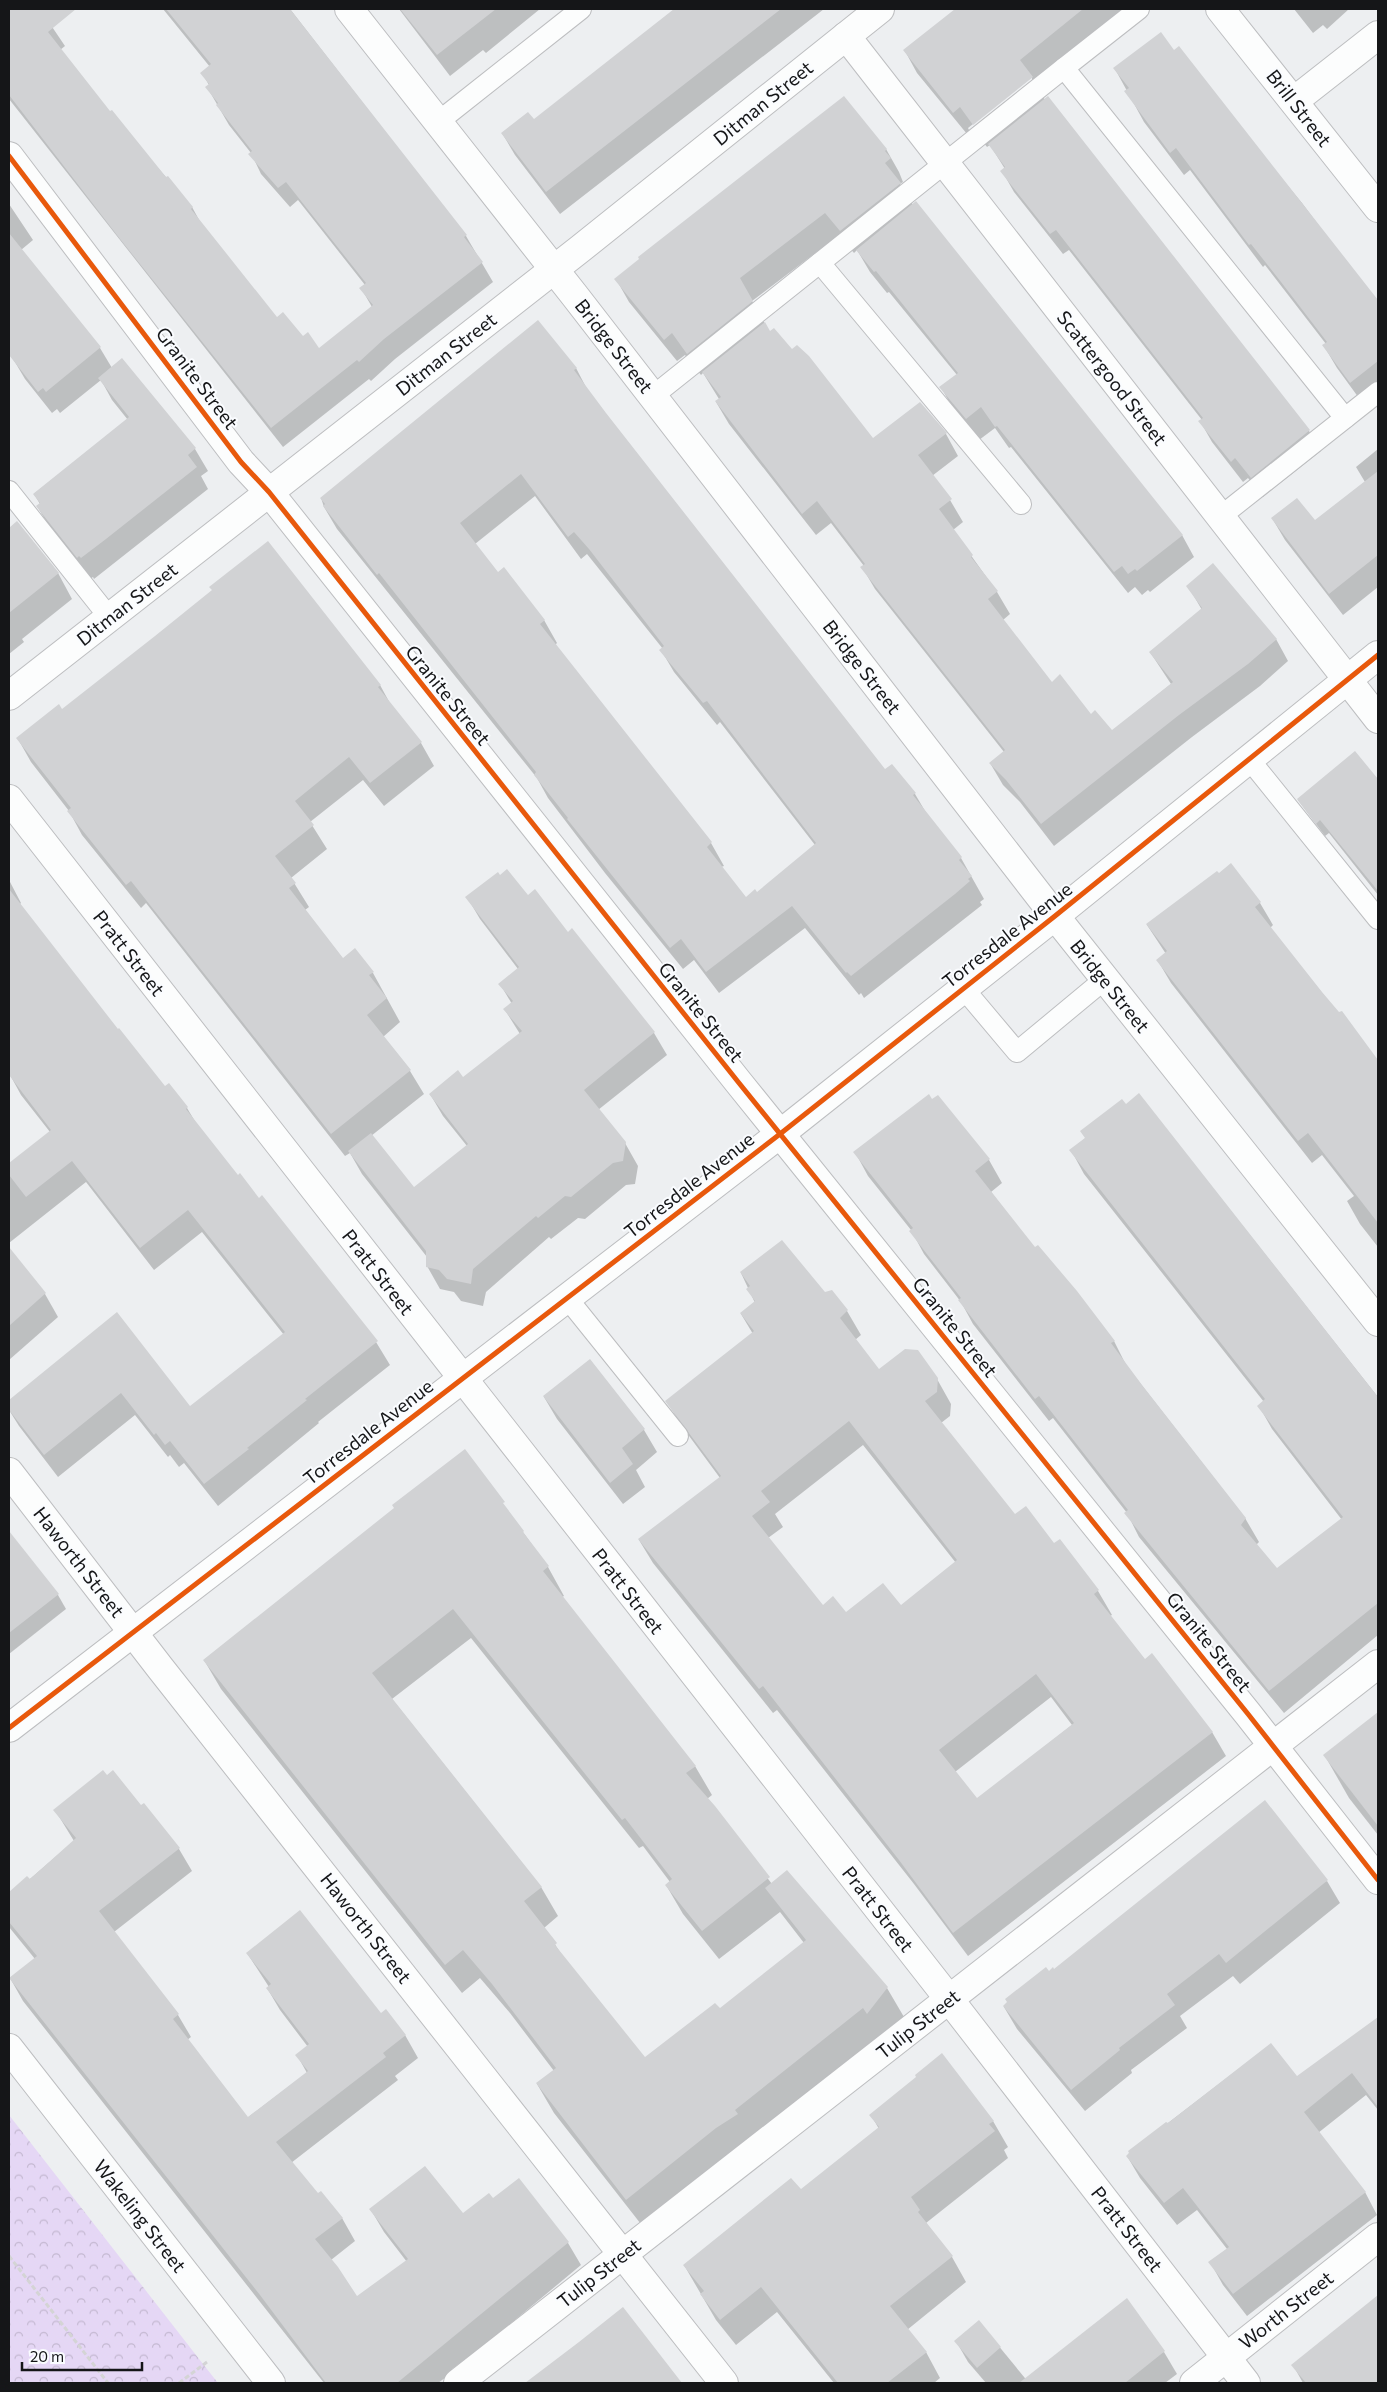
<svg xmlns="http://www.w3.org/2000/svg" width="1387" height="2392" font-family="Commissioner,sans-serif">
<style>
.park{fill:url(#park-crowns)}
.shadow{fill:#0003;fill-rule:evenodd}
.building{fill:#d1d2d4;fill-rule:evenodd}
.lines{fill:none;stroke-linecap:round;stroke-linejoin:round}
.service-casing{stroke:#bdbec0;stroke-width:22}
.minor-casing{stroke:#bdbec0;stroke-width:30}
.secondary-casing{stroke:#bdbec0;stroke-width:30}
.path{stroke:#d4d4d5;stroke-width:3;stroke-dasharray:5 2.5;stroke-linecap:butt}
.service{stroke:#fcfdfd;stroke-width:20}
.minor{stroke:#fcfdfd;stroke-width:28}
.secondary{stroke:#fcfdfd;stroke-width:28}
.cycleway-casing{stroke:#fafcff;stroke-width:8}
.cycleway{stroke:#e8590c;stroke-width:5}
.labels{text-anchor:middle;stroke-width:4;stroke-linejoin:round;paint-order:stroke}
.street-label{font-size:19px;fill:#151618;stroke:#fafcff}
</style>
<defs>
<pattern id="park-crowns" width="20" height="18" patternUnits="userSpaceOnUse" patternTransform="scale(1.25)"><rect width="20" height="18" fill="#e5d7f5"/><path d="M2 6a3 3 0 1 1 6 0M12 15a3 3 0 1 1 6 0" fill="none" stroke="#c4b8d1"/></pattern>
</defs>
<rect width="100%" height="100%" fill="#edeff1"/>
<polygon class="park" points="9,2115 203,2364 218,2383 9,2383"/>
<g class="shadow">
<polygon points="9,9 40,9 65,46 60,50 110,113 192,207 203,227 276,318 319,350 372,307 361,288 365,285 298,200 290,207 261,174 251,153 229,125 207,87 209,85 202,73 210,67 163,9 290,9 466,236 493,282 395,359 371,381 369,379 283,447 9,99"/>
<polygon points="399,9 540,9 486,53 483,50 450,76"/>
<polygon points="675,9 824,9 560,214 515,155 502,133 533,121"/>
<path d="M 958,9 L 1125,9 L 1034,81 L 1045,100 L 1048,98 L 1309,431 L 1321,451 L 1263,497 L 1248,478 L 1243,482 L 1212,442 L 1200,421 L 1202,420 L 1069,250 L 1063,254 L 1014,192 L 1002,171 L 1005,169 L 990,145 L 987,147 L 973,129 L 967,134 L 917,73 L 905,51 ZM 1032,77 L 1032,80 L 969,130 L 968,128 Z"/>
<polygon points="1294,9 1349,9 1327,29 1323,25 1313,33"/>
<polygon points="1174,52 1225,110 1302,203 1378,305 1378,394 1364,405 1337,368 1324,346 1326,344 1265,265 1263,267 1190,170 1184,175 1144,122 1115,69"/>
<polygon points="886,149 899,172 903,182 900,184 913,205 1182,535 1194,557 1150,592 1148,590 1142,595 1135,587 1128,593 1011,447 1009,448 995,428 979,440 953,409 941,387 957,375 889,292 887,293 870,272 857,250 854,253 839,235 752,301 770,333 873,439 920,403 946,434 958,456 932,476 950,500 963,522 953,530 997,592 1010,614 1003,620 1051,683 1111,732 1171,684 1150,652 1202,610 1188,586 1276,639 1288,661 1260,686 1192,737 1054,846 1020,802 1003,785 990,763 1004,752 875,589 862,567 864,566 831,523 816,535 729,424 716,402 719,399 703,373 701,375 685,355 677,361 629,302 616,279"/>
<polygon points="9,204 33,240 21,250 100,348 112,368 122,360 195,449 208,471 201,476 208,489 94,579 93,577 90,579 50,528 37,506 40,504 34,494 128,420 112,400 101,380 60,413 57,409 52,413 25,379 12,357 9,350"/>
<path d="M 576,368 L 588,391 L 885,771 L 915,794 L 928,816 L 961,858 L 984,899 L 980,902 L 982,905 L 968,916 L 864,998 L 861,993 L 859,995 L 805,928 L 719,993 L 694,960 L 683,969 L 605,873 L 548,798 L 537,778 L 337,529 L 324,507 L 321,498 ZM 535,496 L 581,559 L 587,554 L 663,649 L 661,650 L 674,672 L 717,725 L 720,722 L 815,845 L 757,894 L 745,898 L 721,867 L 724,866 L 711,843 L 555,645 L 557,643 L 544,620 L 498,573 L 475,544 Z"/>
<polygon points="1378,449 1378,587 1343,615 1285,540 1272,518 1314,522 1365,482 1356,467"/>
<polygon points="17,522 58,573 72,599 22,639 24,642 9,654 9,529"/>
<polygon points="380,685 392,707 421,743 434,766 384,806 363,780 310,822 327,849 291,878 309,907 305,910 343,959 373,973 400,1022 383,1037 410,1071 424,1094 371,1136 414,1189 467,1146 443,1116 430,1094 463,1079 520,1034 505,1010 512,1004 500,984 518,969 480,919 467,897 527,896 568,934 572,930 654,1033 667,1055 598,1110 625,1143 638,1166 635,1184 626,1185 585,1219 578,1218 551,1239 549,1237 486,1292 483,1306 461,1301 454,1292 440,1289 427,1266 427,1257 362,1174 350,1153 345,1156 146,903 141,908 82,835 69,811 31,762 18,739 62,710"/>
<polygon points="1354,753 1378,782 1378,895 1329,833 1325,836 1298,800"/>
<polygon points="1231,865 1260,903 1273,925 1270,928 1339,1014 1341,1013 1378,1062 1378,1247 1360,1224 1347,1201 1354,1196 1322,1155 1312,1163 1171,983 1158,961 1166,954 1147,925"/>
<polygon points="9,880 21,903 19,905 118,1031 165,1088 187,1108 196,1123 238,1177 376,1342 390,1365 318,1422 319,1423 218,1506 184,1463 179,1467 170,1455 168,1457 135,1415 58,1477 19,1426 9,1410 9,1401 117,1314 190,1408 284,1335 202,1232 154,1270 86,1182 9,1243 9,1165 50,1132 21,1095 9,1073 12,1069 9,1064"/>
<polygon points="1143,1100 1378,1397 1378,1635 1284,1713 1139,1537 1127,1513 1053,1418 1049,1421 973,1324 961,1302 924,1254 911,1230 868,1176 855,1152 989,1160 1002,1183 991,1192 1035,1249 1114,1341 1126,1365 1245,1518 1259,1542 1256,1545 1277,1570 1342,1520 1272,1429 1259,1406 1264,1402 1084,1174 1071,1150 1125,1105"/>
<polygon points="9,1249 45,1294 58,1317 9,1360"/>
<path d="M 741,1273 L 825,1294 L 847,1311 L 861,1335 L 855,1340 L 878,1371 L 937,1379 L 951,1404 L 950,1416 L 941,1423 L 1015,1516 L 1054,1545 L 1060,1540 L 1098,1591 L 1112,1615 L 1110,1616 L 1145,1660 L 1212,1732 L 1226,1756 L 968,1956 L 914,1884 L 777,1710 L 773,1713 L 653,1563 L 639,1540 L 720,1478 L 681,1425 L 667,1401 L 753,1334 L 741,1314 L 755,1303 ZM 863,1445 L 956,1563 L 901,1607 L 846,1614 L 822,1606 L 768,1538 L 783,1527 L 775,1514 ZM 1051,1697 L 1072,1725 L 977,1800 L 955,1772 Z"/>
<polygon points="590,1360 644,1430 657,1452 636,1470 645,1487 623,1504 557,1419 544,1397"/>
<path d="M 465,1451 L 548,1567 L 564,1596 L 562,1597 L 695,1766 L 712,1795 L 707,1799 L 772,1884 L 887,1988 L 904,2017 L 644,2228 L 554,2113 L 537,2084 L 554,2071 L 510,2013 L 480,1978 L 462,1993 L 221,1689 L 204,1660 L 396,1509 ZM 471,1638 L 639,1848 L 643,1846 L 670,1882 L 666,1885 L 683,1914 L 719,1959 L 780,1912 L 804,1943 L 719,2010 L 645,2059 L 566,1961 L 544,1928 L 558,1916 L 541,1887 L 392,1699 Z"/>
<polygon points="9,1533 58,1595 66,1609 9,1654"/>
<polygon points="1378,1714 1378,1835 1349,1798 1325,1756"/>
<polygon points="140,1806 179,1849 192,1871 114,1932 178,2015 191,2037 187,2040 247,2118 307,2073 297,2055 308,2047 280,2010 267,1988 269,1987 247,1953 381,2015 405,2035 418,2058 395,2076 398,2080 291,2163 318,2195 342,2218 355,2241 331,2260 356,2298 407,2262 384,2232 371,2210 463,2215 493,2200 568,2243 581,2265 491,2340 452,2369 453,2372 438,2383 324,2383 23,2001 10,1978 35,1959 9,1927 9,1897 74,1841 55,1810"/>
<polygon points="1327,1881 1340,1903 1240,1984 1233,1976 1180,2016 1187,2028 1131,2070 1132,2073 1085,2111 1017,2029 1004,2007 1048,1972"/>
<polygon points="1378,2018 1378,2110 1366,2095 1318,2133 1365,2192 1377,2215 1247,2316 1223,2285 1210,2262 1227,2249 1197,2210 1177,2225 1140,2178 1127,2156 1130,2152 1270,2045 1297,2078"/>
<polygon points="941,2055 993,2121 1008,2147 1004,2150 1008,2158 926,2223 952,2257 966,2282 907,2330 926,2352 940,2378 934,2383 834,2383 777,2312 736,2345 716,2320 684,2265 800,2191 879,2129 871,2115 918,2078"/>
<polygon points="1378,2297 1378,2383 1303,2383 1293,2365"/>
<polygon points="623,2309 678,2383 527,2383"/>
<polygon points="979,2322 1029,2383 986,2383 968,2362 956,2341"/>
<polygon points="1164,2352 1177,2374 1165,2383 1086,2383 1077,2372"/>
</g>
<g class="building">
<polygon points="9,9 76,9 48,32 110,111 112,110 166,177 168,176 193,207 191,209 277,317 283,312 303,336 308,332 319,348 373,305 359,288 366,283 286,182 278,188 248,154 252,151 216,105 218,103 205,87 209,84 200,73 211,64 166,9 290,9 467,235 464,237 483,262 384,339 359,362 357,360 271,428 120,239 9,95"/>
<polygon points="400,9 496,9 437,55"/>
<polygon points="674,9 781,9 546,192 501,133 528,112 534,119"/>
<polygon points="955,9 1083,9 1020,60 1033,77 973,125 960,107 953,113 903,50"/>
<polygon points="1161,32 1174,50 1179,46 1378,300 1378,361 1350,383 1322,345 1327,342 1281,282 1251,244 1249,245 1176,148 1170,153 1124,91 1129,88 1113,68"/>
<polygon points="844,96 887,149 885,151 891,158 885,163 901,183 840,231 825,213 740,278 753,301 687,354 672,333 664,340 614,279 639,259 638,257"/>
<polygon points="1048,96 1310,430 1251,478 1235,458 1231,462 1198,421 1203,418 1056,230 1050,234 1000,171 1005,167 988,144"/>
<polygon points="916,201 1183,535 1137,571 1135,569 1128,574 1122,566 1114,572 997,426 995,427 981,407 966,419 939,387 958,373 876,271 874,272 856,250"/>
<polygon points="9,233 101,347 46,392 43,388 38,392 9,355"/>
<path d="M 538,320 L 577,368 L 574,370 L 606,413 L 885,769 L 892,764 L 916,793 L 913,795 L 962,857 L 959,860 L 972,876 L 968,879 L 970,881 L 955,894 L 851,976 L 847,972 L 846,973 L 792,906 L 706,972 L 681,939 L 670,948 L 567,819 L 568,818 L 534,775 L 536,772 L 379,573 L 377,575 L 323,506 L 325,504 L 320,498 ZM 521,474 L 568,537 L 574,532 L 589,549 L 664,646 L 659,650 L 703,703 L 707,701 L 816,843 L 757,892 L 755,889 L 746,897 L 707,847 L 712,842 L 540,624 L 545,620 L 504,567 L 498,572 L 460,523 Z"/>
<polygon points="765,322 770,331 774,328 792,349 797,345 809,356 873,438 920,402 947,433 918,455 952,499 939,509 973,555 971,557 998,591 988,599 1052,682 1060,674 1091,714 1095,710 1112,730 1173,682 1149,652 1202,608 1186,586 1213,563 1277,639 1248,664 1179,715 1041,824 1006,780 989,763 1005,750 860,567 865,564 817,501 802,514 715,401 721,397 702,372"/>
<polygon points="122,358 196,448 188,455 197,467 106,539 81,558 79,556 77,558 36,506 40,503 33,494 129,417 98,378"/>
<polygon points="1378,471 1378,555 1329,594 1271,518 1297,498 1315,520"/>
<polygon points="17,521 59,573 9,613 9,528"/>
<polygon points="268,541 381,685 378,687 422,742 370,783 349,757 295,801 314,825 275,856 296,883 289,888 343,958 355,948 374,972 369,975 387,998 367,1015 411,1070 331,1134 131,881 126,885 67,811 71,808 16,738 59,704 62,709 155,636 212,590 209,587"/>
<polygon points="1355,751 1378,779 1378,891 1320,820 1316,824 1297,799"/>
<polygon points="1231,863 1261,902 1255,907 1322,992 1339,1012 1342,1011 1378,1060 1378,1223 1308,1133 1298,1141 1156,960 1167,951 1146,924 1217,871 1219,873"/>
<polygon points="507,869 528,895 535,889 568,932 572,928 655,1032 584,1090 626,1142 623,1161 613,1163 571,1197 565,1196 538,1218 536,1216 473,1269 471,1284 447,1279 439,1270 426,1267 426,1251 348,1151 371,1133 414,1187 468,1144 429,1094 458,1070 463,1077 522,1031 503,1009 513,1001 498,984 519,967 465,897 498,872 500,875"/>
<polygon points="9,889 118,1029 119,1028 165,1086 169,1083 188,1107 186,1109 238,1175 240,1173 259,1198 262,1195 378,1341 305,1399 307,1400 247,1448 249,1449 204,1484 170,1441 165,1445 156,1433 154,1435 121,1393 44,1455 9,1410 9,1400 117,1312 190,1406 285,1332 188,1210 140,1248 72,1161 26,1197 9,1175 9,1163 51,1130 9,1075"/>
<polygon points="1139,1093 1378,1397 1378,1603 1269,1691 1124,1513 1128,1510 1039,1396 1035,1399 958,1300 961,1298 909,1231 913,1228 853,1152 929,1094 932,1099 938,1095 990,1159 975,1171 1035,1247 1038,1245 1077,1291 1115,1341 1111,1343 1142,1385 1246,1518 1241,1525 1277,1568 1343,1517 1257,1406 1265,1399 1069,1150 1085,1138 1080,1131 1122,1099 1126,1104"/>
<path d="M 782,1240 L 825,1292 L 832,1290 L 848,1310 L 840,1318 L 879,1369 L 905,1349 L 918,1350 L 938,1378 L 937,1392 L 925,1401 L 1015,1514 L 1026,1506 L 1054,1543 L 1060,1539 L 1099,1590 L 1094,1594 L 1145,1659 L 1152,1653 L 1213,1732 L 953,1933 L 899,1860 L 763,1686 L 759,1689 L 638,1539 L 721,1476 L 665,1401 L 754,1331 L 740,1313 L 755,1301 L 746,1289 L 750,1286 L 740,1272 ZM 849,1421 L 957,1560 L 901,1605 L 883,1583 L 846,1612 L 833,1596 L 823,1605 L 752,1516 L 770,1502 L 761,1491 ZM 1036,1674 L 1074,1723 L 977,1798 L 939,1750 Z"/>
<polygon points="9,1247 46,1293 9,1326"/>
<polygon points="590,1359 645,1429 622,1448 633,1464 610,1483 543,1396"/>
<polygon points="465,1449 505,1502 503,1503 524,1531 523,1532 549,1566 543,1571 696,1766 686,1773 715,1806 770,1877 702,1931 665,1885 672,1879 625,1818 622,1820 453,1609 372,1673 542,1887 524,1901 557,1943 555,1945 645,2057 715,2003 720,2008 806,1940 765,1888 787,1870 888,1987 867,2014 863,2008 735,2110 738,2114 716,2128 626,2200 536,2083 556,2068 492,1984 463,1950 445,1965 203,1660 394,1508 392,1505"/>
<polygon points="9,1531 59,1594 9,1633"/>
<polygon points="1378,1712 1378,1826 1323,1755"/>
<polygon points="103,1770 107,1775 113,1770 141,1805 144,1803 180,1848 99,1911 179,2014 173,2019 248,2117 308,2071 295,2055 309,2044 266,1988 271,1984 246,1953 300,1910 381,2013 386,2009 406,2035 383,2053 386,2057 276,2142 318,2193 321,2191 343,2218 315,2239 338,2267 357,2296 408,2259 369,2209 425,2166 463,2213 489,2193 493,2198 519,2178 569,2242 397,2383 326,2383 260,2295 9,1978 37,1956 9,1922 9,1892 27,1876 30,1879 76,1838 53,1810"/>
<polygon points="1265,1800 1328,1880 1226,1963 1219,1954 1167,1994 1175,2005 1119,2048 1120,2050 1071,2090 1003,2006 1007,2002 1005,1999 1046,1967 1049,1971 1053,1967 1054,1969"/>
<polygon points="1378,2017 1378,2107 1352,2073 1304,2112 1366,2192 1233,2294 1208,2262 1229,2247 1183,2188 1164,2203 1126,2156 1129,2153 1128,2151 1166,2122 1168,2123 1271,2043 1297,2076"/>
<polygon points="942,2053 994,2121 989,2124 995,2131 911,2197 920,2210 918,2212 953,2256 890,2306 927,2352 887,2383 838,2383 761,2287 720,2320 700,2294 704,2291 683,2265 791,2178 801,2189 879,2127 869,2115 916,2077 915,2075"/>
<polygon points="1378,2295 1378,2383 1306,2383 1291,2365"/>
<polygon points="1127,2298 1165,2351 1125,2383 1019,2383"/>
<polygon points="623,2307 682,2383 525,2383 579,2342"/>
<polygon points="979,2320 1001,2347 977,2368 954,2341"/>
</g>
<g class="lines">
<defs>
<g id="service">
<polyline points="1139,9 1064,68 1345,418"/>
<polyline points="438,122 581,9"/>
<polyline points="820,263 1021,504"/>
<polyline points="653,396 1064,68"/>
<polyline points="9,491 109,617"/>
<polyline points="1220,517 1378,392"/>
<polyline points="1249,759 1378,919"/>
<polyline points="964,989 1017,1052 1105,979"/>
<polyline points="567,1298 678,1436"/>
</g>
<g id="minor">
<polyline points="1220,9 1378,208"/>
<polyline points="846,36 1378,719"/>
<polyline points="1294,101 1378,35"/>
<polyline points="9,156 241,462 269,492 739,1083 1248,1714 1378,1880"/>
<polyline points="9,696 580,249 880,9"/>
<polyline points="9,799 949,1999 1246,2383"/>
<polyline points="9,1472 161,1669 724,2383"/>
<polyline points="9,2048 271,2383"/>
<polyline points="458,2383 1378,1664"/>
<polyline points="1194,2383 1378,2237"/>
</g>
<g id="secondary">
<polyline points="349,9 575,296 1055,916 1378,1322"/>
<polyline points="9,1728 780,1134 1055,916 1378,655"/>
</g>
</defs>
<use href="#service" class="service-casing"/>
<use href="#minor" class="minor-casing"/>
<use href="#secondary" class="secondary-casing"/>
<g class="path">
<polyline points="9,2256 108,2383"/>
<polyline points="179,2383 207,2362"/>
</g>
<use href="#service" class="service"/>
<use href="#minor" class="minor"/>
<use href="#secondary" class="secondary"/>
<defs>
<g id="cycleway">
<polyline points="9,156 241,462 269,492 739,1083 1248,1714 1378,1880"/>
<polyline points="9,1728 780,1134 1055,916 1378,655"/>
</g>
</defs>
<use href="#cycleway" class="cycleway-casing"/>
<use href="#cycleway" class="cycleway"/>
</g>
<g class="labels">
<g class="street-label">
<text transform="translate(763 103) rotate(-39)" y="7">Ditman Street</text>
<text transform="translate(1299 108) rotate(52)" y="7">Brill Street</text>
<text transform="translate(614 346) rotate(52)" y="7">Bridge Street</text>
<text transform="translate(446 354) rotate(-38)" y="7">Ditman Street</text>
<text transform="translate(197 378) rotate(53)" y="7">Granite Street</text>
<text transform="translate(1112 378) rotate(52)" y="7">Scattergood Street</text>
<text transform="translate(127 604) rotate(-38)" y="7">Ditman Street</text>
<text transform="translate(862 667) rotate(52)" y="7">Bridge Street</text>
<text transform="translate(448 695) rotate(51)" y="7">Granite Street</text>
<text transform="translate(1007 935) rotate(-38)" y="7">Torresdale Avenue</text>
<text transform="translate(129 953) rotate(52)" y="7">Pratt Street</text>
<text transform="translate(1110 986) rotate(51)" y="7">Bridge Street</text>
<text transform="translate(701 1012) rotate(51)" y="7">Granite Street</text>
<text transform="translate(689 1185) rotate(-38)" y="7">Torresdale Avenue</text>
<text transform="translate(378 1272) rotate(52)" y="7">Pratt Street</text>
<text transform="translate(955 1327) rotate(51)" y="7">Granite Street</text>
<text transform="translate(368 1432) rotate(-38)" y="7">Torresdale Avenue</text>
<text transform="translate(79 1562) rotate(52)" y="7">Haworth Street</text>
<text transform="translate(628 1591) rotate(52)" y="7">Pratt Street</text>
<text transform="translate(1209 1642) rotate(51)" y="7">Granite Street</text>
<text transform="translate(878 1909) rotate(52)" y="7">Pratt Street</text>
<text transform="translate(366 1928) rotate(52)" y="7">Haworth Street</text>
<text transform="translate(918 2024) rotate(-38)" y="7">Tulip Street</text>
<text transform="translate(140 2216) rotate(52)" y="7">Wakeling Street</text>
<text transform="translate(1127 2229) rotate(52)" y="7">Pratt Street</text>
<text transform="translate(599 2273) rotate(-38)" y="7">Tulip Street</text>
<text transform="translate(1286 2310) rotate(-38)" y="7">Worth Street</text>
</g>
</g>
<rect width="1387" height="2392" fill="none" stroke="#151618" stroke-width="20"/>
<path d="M22 2362v8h120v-8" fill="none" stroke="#151618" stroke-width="2.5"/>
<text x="30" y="2362" font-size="15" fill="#151618" stroke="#fafcff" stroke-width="4" paint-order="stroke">20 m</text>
</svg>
